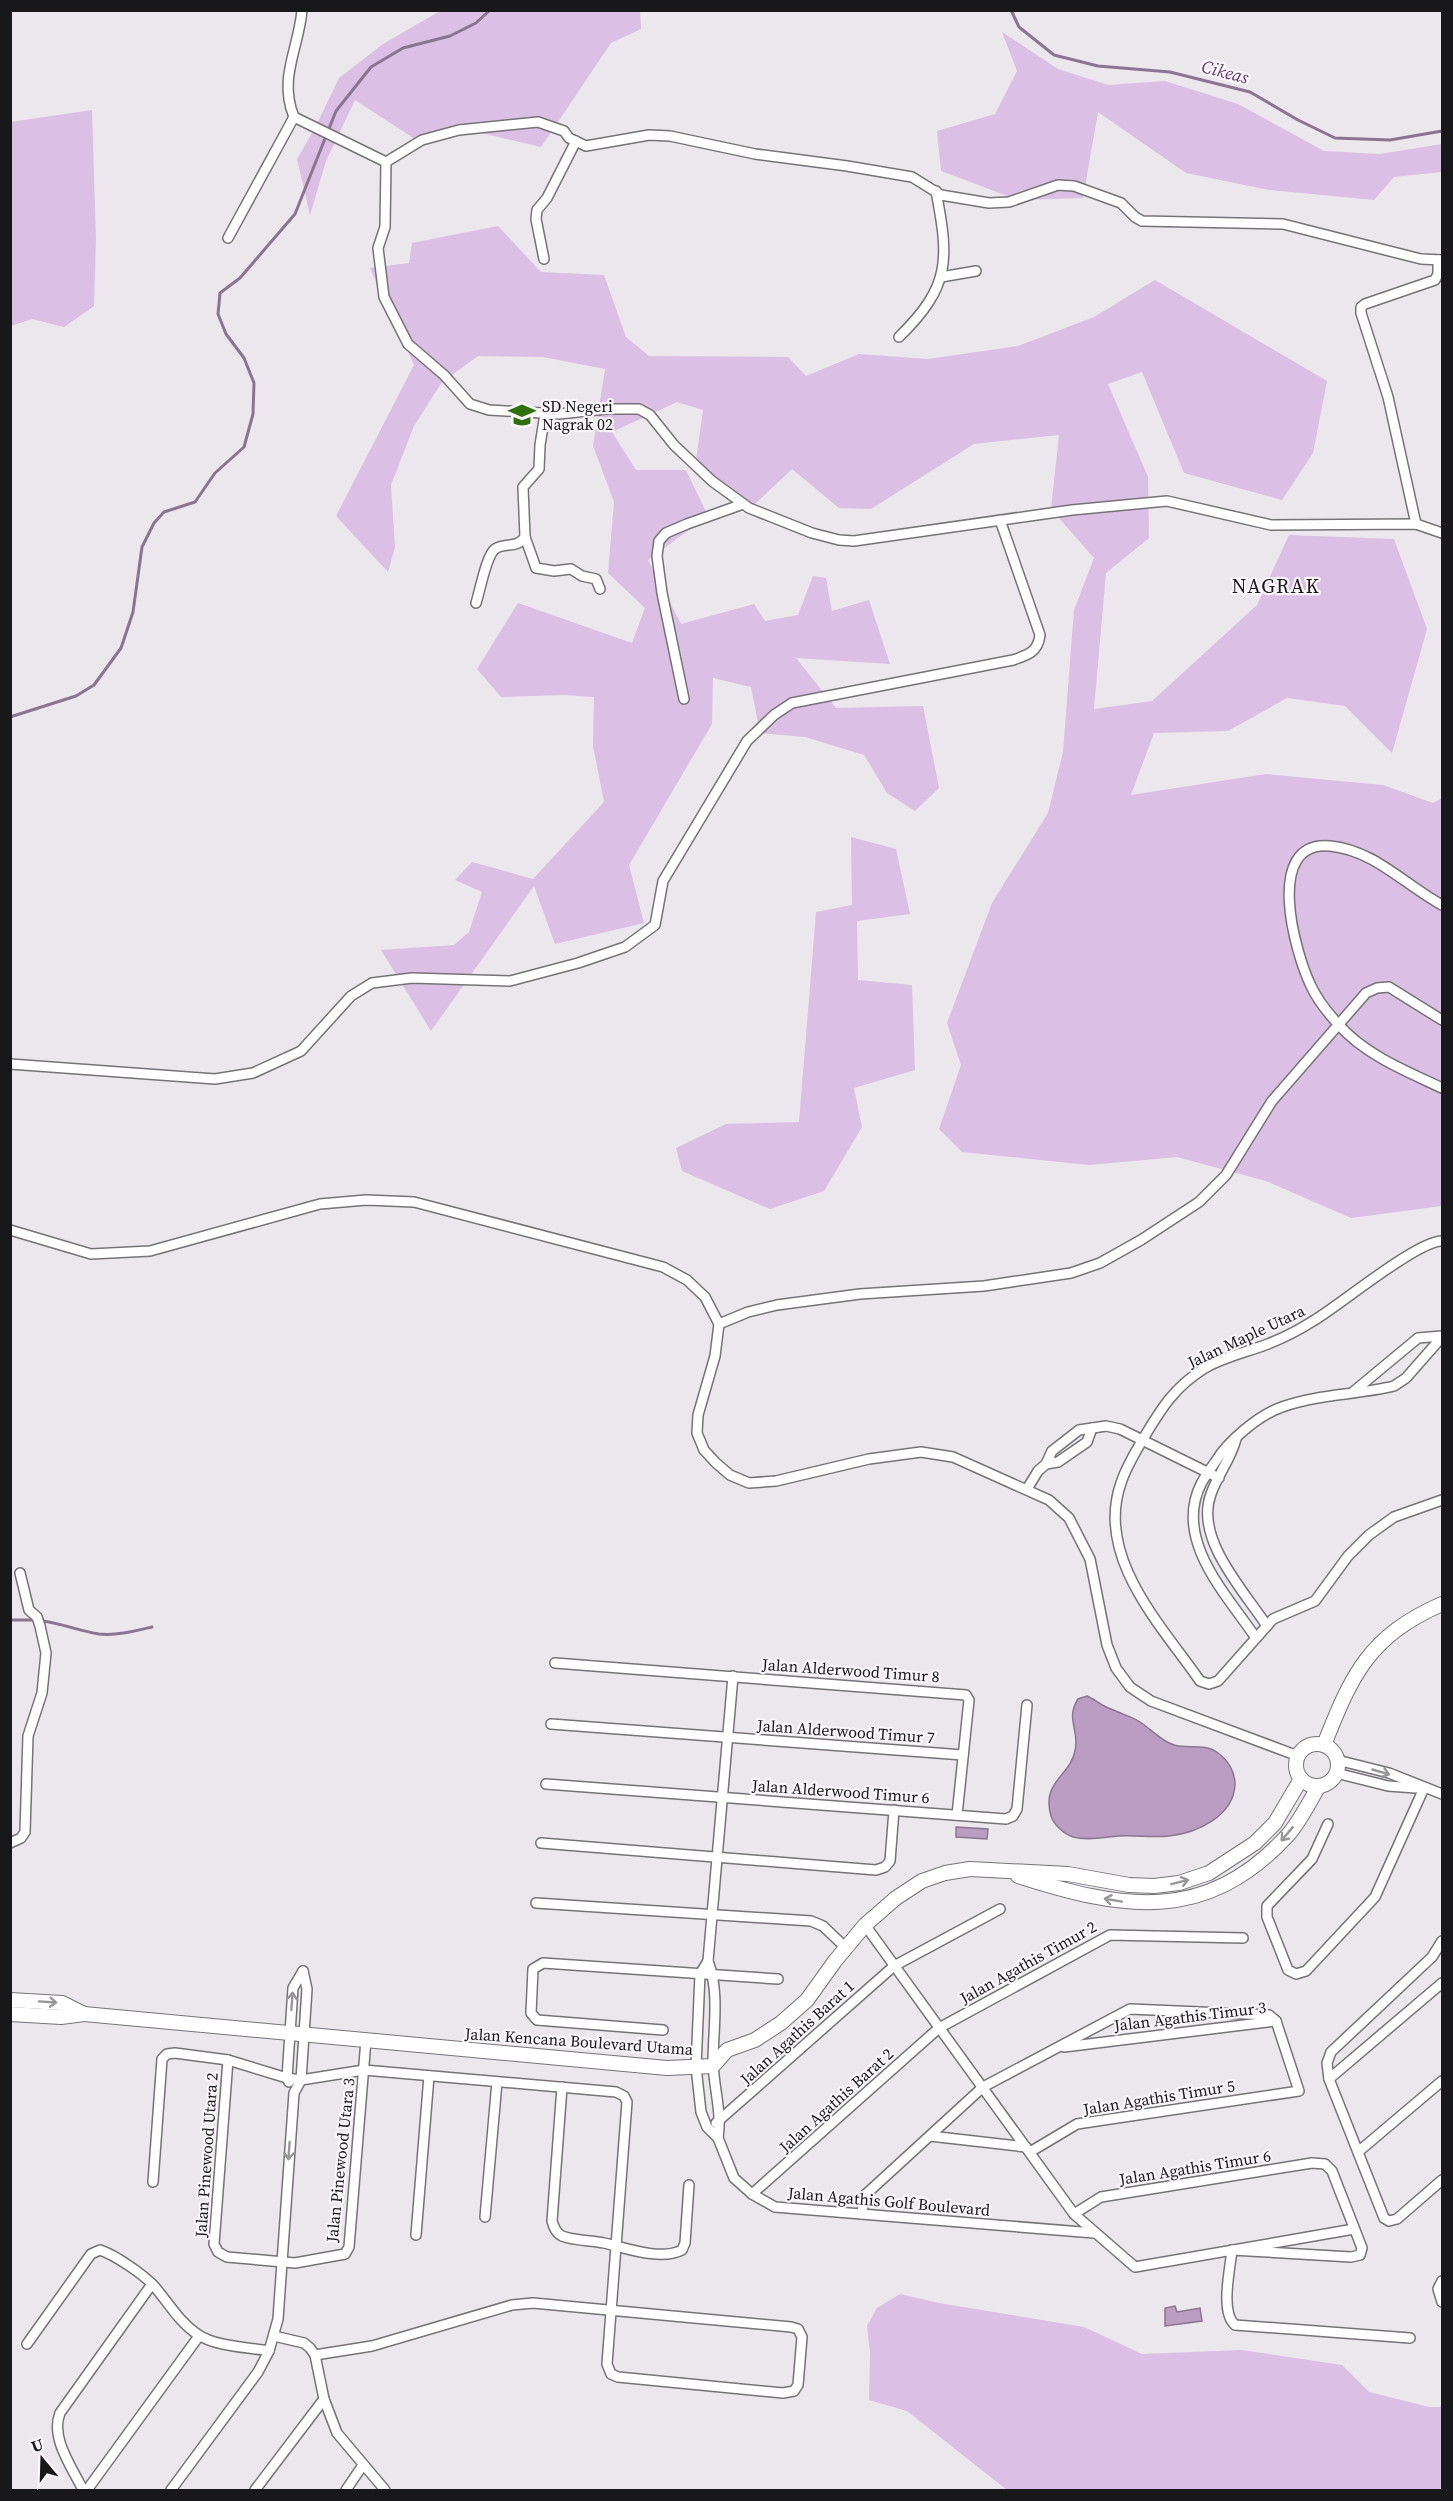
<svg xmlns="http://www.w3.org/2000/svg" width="1453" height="2501" font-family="'Source Serif 4',serif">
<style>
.green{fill:#dbbfe4}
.water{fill:#bb9dc4;stroke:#8a7591;stroke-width:1.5}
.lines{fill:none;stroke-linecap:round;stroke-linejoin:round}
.stream{stroke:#8a7591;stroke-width:3}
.street-casing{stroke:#767377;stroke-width:12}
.secondary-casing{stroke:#767377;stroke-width:16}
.street{stroke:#fff;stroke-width:9}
.secondary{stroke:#fff;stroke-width:14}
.oneway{stroke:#979798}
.labels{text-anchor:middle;stroke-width:4.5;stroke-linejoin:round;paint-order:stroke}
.poi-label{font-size:16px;fill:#181719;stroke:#f9f5fa;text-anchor:start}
.street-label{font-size:16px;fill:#181719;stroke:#f9f5fa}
.water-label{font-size:18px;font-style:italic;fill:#663f72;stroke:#f9f5fa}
.quarter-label{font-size:20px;letter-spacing:1.5px;fill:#181719;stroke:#f9f5fa}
</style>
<rect width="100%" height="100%" fill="#ece7ed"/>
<g class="green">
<polygon points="440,11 640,11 641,29 611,43 541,147 469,130 418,141 355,100 326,161 310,215 297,159 315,128 339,78 383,44"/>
<polygon points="1002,32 1058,69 1108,85 1165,81 1238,104 1324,151 1380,154 1442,144 1442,172 1394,177 1374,200 1269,190 1186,173 1098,112 1083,198 1018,200 941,171 937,131 995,114 1017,71"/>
<polygon points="92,110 96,241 94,306 64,327 32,319 11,326 11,122"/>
<polygon points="498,226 541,272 604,275 626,337 649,356 788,357 806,376 859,354 928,359 1018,346 1094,317 1155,280 1327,381 1313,453 1282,500 1184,473 1142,372 1108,384 1148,477 1149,538 1106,573 1094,709 1152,701 1257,605 1289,535 1394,539 1427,629 1392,753 1345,706 1287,698 1228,731 1154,733 1131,795 1266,774 1383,785 1433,803 1442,798 1442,1206 1351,1218 1266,1181 1177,1157 1089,1165 962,1152 939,1129 961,1065 947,1023 992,903 1048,813 1063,752 1074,610 1094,558 1051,509 1059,435 974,444 871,509 839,508 792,469 752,507 739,510 696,460 703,410 677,402 612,432 636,470 686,470 708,516 648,560 681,624 754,604 765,621 798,615 813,576 826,578 832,611 869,600 890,664 796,658 836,708 923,706 939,788 915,811 887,793 864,755 805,737 760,733 751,687 713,678 712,724 629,865 644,923 555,944 534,886 431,1031 381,950 454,945 469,932 482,892 455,880 472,862 533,879 604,802 593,746 594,697 564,695 501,697 477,669 518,603 632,643 645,608 608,573 614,502 593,446 605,369 543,357 478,356 442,382 414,426 391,485 395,547 388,572 336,516 414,365 370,268 409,263 412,243"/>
<polygon points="851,837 896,849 910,914 857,921 858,980 912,985 915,1070 854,1088 862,1127 824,1191 770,1209 682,1171 676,1148 726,1124 799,1122 816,912 852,905"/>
<polygon points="900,2294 939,2303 1084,2327 1142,2354 1241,2350 1342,2365 1369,2392 1429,2407 1442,2407 1442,2490 1007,2490 907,2411 869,2400 870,2352 867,2326 877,2308"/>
</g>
<g class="water">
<path d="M 1087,1696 C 1096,1700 1102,1706 1111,1709 C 1121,1714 1131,1716 1140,1722 C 1151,1729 1161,1741 1174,1745 C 1188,1749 1205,1743 1218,1753 C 1228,1760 1235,1772 1235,1784 C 1234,1816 1197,1833 1169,1836 C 1153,1838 1136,1835 1119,1836 C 1104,1837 1088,1841 1073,1837 C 1064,1834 1054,1825 1051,1816 C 1041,1782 1070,1776 1075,1751 C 1080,1729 1065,1720 1078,1699 Z"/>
<polygon points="956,1827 988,1829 987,1839 956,1837"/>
<polygon points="1175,2306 1177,2312 1200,2308 1202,2321 1165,2326 1165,2308"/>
</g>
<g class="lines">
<g class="stream">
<polyline points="1011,10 1019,27 1054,55 1098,66 1170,72 1250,92 1298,120 1335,138 1390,140 1442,131"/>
<polyline points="10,717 76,696 94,685 121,648 133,612 142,547 154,523 164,512 195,502 215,473 244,447 253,414 254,383 244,358 226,334 218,314 220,293 240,278 295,214 336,111 371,67 403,48 450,36 476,23 490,10"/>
<polyline points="10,1620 35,1620"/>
<path d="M 42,1621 C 61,1623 79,1631 99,1634 C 116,1636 135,1631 152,1627"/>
</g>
<defs>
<g id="street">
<path d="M 302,10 C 299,48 278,78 294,117 L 386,162"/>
<polyline points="386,162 385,227 378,248 384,297 408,344 444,375 470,404 489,410 559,414 606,409 639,409 650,415 674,445 712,481 749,508 812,533 839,540 854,541 1072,510 1167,501 1271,525 1416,524 1442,533"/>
<polyline points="386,162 422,140 459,130 538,122 564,131 569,138 586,146 649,135 670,136 755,154 847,166 912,177 941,195 989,203 1009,202 1058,185 1074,186 1121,203 1135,217 1142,221 1283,224 1421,259 1442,260"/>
<polyline points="228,238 294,117"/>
<polyline points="544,259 536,219 537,210 547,198 576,141"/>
<polyline points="941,277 976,271"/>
<path d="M 899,337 C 951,286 949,260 936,191"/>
<polyline points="1416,524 1388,397 1361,313 1361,307 1365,304 1435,280 1438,274 1438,260"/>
<polyline points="525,537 536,568 554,571 571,569 582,576 596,579 600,589"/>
<path d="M 476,603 C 480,591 486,556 495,549 C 505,542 517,549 525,537 L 523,487 L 539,469 L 540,445 L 545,414"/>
<polyline points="684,699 662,593 657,556 659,541 666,533 687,524 743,504"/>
<path d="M 1442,905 C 1405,885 1374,850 1330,846 C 1263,840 1295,953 1311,986 C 1317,999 1328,1013 1338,1024 C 1365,1055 1406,1071 1442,1088"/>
<path d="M 10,1064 L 215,1079 L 253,1073 L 301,1051 L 351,996 L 372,983 L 412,978 L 510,981 L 578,963 L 625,947 L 655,925 L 663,881 L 747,741 L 774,715 L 792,703 L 1013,660 C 1028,655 1038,652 1040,635 L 1000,520"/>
<polyline points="10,1230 91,1254 150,1251 320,1204 366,1200 414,1202 663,1267 687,1280 705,1297 719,1324 715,1356 698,1415 697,1433 704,1450 716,1463 730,1475 749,1483 776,1481 869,1459 921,1452 953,1457 1049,1500 1069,1518 1090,1559 1107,1645 1116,1668 1130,1687 1151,1701 1298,1756"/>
<path d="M 1442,1241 C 1417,1241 1340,1305 1313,1321 C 1299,1330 1283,1338 1268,1344 C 1247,1352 1224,1357 1205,1368 C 1174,1387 1161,1409 1143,1439 C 1135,1453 1126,1467 1121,1483 C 1095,1557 1161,1625 1200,1681 L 1209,1684 L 1218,1681 L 1273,1619 L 1315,1601 L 1348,1556 L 1369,1535 L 1394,1517 L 1442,1500"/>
<polyline points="719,1324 748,1312 777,1305 860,1294 984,1286 1071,1273 1100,1263 1141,1240 1199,1202 1226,1175 1272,1101 1366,993 1377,988 1389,987 1442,1020"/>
<polyline points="1353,1392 1418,1338 1442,1336"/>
<path d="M 1236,1439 C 1231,1459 1218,1474 1211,1494 C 1194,1538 1244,1591 1267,1626"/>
<polyline points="1046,1464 1058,1462 1087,1442 1092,1428"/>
<polyline points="1027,1489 1038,1471 1046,1464 1052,1451 1079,1430 1106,1426 1120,1429 1219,1478"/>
<path d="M 1256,1638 C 1227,1595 1173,1540 1201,1484 C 1205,1476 1211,1468 1216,1461 C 1228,1441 1259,1415 1282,1407 C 1318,1394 1357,1395 1394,1386 L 1406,1378 L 1442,1337"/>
<polyline points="555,1663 966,1695 969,1700 957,1815"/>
<polyline points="551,1724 963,1755"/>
<polyline points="1337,1760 1389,1773 1442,1794"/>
<polyline points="1336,1773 1388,1786 1416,1788"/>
<polyline points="546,1784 1006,1819 1013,1816 1017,1809 1027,1705"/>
<polyline points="1328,1824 1312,1859 1267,1906 1267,1917 1288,1970 1296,1974 1306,1971 1375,1897 1424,1788"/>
<polyline points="10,1843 21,1838 25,1832 28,1736 42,1693 46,1653 40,1626 37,1617 29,1610 20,1573"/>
<polyline points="541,1843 876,1870 885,1867 890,1861 894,1810"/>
<polyline points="536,1903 811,1921 823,1926 846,1948"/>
<polyline points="865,1925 1074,2214 1135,2267 1354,2229"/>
<polyline points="1442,1941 1432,1957 1331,2052 1327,2063 1329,2079 1384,2218 1389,2221 1397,2219 1442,2180"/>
<polyline points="708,1961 700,1974 696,2067 701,2112 707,2127 718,2138 734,2178 752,2194 775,2207 1094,2233"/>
<polyline points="663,2030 537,2020 531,2013 533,1969 543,1963 778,1979"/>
<polyline points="1064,2047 1276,2021"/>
<polyline points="228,2060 214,2244 218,2252 227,2257 295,2263 345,2254 349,2247 366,2040"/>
<polyline points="1329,2079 1442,1983"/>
<polyline points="289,2082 287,2078 293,1988 303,1971"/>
<path d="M 562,2087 L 552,2221 C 554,2228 556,2233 562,2236 C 574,2241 591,2240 604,2243 C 626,2248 661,2261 682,2250 L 685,2243 L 689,2185"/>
<polyline points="716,2123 894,1966 1000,1909"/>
<polyline points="930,2136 1026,2147"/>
<path d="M 718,2138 C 722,2112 714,2089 713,2063 C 713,2030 720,1992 708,1961 L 733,1676"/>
<polyline points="1030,2152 1077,2124 1299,2091 1276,2021"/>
<polyline points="1358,2152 1442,2081"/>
<polyline points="153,2182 162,2059 167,2054 175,2053 228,2060 287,2078 301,2080 364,2070 616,2092 624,2096 627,2102 607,2364 611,2374 618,2377 783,2393 794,2391 798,2385 802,2337 798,2329 791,2327 533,2303 512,2305 372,2346 315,2355"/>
<polyline points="752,2194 939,2028 1110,1935 1243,1938"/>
<polyline points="862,2214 864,2196 983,2087 1130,2009 1269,2015 1276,2021"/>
<path d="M 1074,2214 L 1101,2197 L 1312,2163 L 1325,2164 L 1332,2171 L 1362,2248 L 1360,2255 L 1351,2257 L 1232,2250 C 1230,2270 1220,2312 1235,2325 L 1410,2338"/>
<polyline points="485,2217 497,2082"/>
<polyline points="416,2235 429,2076"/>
<polyline points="1442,2281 1438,2289 1442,2302"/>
<polyline points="274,2336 304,2343 310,2348 315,2355 324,2399 337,2433 385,2490"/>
<path d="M 27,2344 L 91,2254 L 100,2250 C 115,2255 143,2274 154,2286 C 168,2302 179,2322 197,2334 C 216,2347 247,2347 269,2351"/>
<path d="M 83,2490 C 72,2467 50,2438 60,2413 L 152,2284"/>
<polyline points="87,2490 199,2336"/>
<polyline points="171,2490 258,2372 269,2351 278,2319 294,2093 301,2080 307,1989 303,1971"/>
<polyline points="255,2490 324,2399"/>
<polyline points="346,2490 363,2465"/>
</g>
<g id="secondary">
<circle cx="1317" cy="1765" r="21"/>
<path d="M 1324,1745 C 1352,1674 1369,1636 1442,1604"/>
<path d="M 1018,1876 C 1121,1909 1205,1925 1287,1836 C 1300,1822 1309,1802 1319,1786"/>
<polyline points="10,2000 62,2003 84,2014"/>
<polyline points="10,2014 61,2017 84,2014 667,2068 713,2066 727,2050 755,2040 781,2023 807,2000 835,1961 865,1925 896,1898 922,1881 945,1873 970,1869 1068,1874 1129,1885 1154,1886 1179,1883 1209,1873 1255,1843 1275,1823 1301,1779"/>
</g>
</defs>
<use href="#street" class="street-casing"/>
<use href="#secondary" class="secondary-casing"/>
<use href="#street" class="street"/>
<use href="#secondary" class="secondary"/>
</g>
<defs><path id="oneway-shaft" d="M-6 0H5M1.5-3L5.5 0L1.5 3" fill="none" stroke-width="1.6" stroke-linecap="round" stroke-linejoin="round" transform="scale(1.5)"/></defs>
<g class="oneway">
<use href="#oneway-shaft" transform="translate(1381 1772) rotate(16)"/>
<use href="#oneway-shaft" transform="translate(1287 1834) rotate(130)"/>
<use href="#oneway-shaft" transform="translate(1180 1882) rotate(-14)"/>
<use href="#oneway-shaft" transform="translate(1113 1900) rotate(-170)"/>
<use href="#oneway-shaft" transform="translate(292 2001) rotate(-86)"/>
<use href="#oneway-shaft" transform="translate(48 2002) rotate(4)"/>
<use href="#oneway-shaft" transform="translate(289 2151) rotate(94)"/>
</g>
<defs>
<symbol id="school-bare" viewBox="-9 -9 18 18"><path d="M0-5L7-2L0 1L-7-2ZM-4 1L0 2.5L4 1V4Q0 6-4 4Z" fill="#2e700b" stroke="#f9f5fa" stroke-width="2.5" paint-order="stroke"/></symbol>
</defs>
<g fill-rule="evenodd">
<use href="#school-bare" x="503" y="396" width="38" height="38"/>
</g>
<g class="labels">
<g class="poi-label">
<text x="542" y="412">SD Negeri<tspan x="542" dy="18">Nagrak 02</tspan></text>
</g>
<g class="street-label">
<text transform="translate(1246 1336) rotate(-25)" y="6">Jalan Maple Utara</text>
<text transform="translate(851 1670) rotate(4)" y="6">Jalan Alderwood Timur 8</text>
<text transform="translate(846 1731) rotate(4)" y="6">Jalan Alderwood Timur 7</text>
<text transform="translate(841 1791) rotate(4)" y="6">Jalan Alderwood Timur 6</text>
<text transform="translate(1028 1962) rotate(-29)" y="6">Jalan Agathis Timur 2</text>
<text transform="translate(1190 2016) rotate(-7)" y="6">Jalan Agathis Timur 3</text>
<text transform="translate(797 2032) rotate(-42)" y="6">Jalan Agathis Barat 1</text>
<text transform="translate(579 2041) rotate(4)" y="6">Jalan Kencana Boulevard Utama</text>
<text transform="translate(1159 2097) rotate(-9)" y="6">Jalan Agathis Timur 5</text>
<text transform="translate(836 2100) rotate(-42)" y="6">Jalan Agathis Barat 2</text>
<text transform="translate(206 2155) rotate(-86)" y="6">Jalan Pinewood Utara 2</text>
<text transform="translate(340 2160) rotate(-84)" y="6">Jalan Pinewood Utara 3</text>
<text transform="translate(1195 2167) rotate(-9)" y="6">Jalan Agathis Timur 6</text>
<text transform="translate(889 2201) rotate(5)" y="6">Jalan Agathis Golf Boulevard</text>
</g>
<g class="water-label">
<text transform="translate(1225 72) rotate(15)" y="6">Cikeas</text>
</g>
<g class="quarter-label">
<text x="1276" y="593">NAGRAK</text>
</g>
</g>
<rect width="1453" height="2501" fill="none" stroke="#181719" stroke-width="24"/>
<g transform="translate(42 2459) rotate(341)" stroke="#f9f5fa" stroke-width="4.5" paint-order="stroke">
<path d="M0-4.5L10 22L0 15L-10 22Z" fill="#181719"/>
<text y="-9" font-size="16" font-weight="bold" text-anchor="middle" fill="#181719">U</text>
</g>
</svg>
